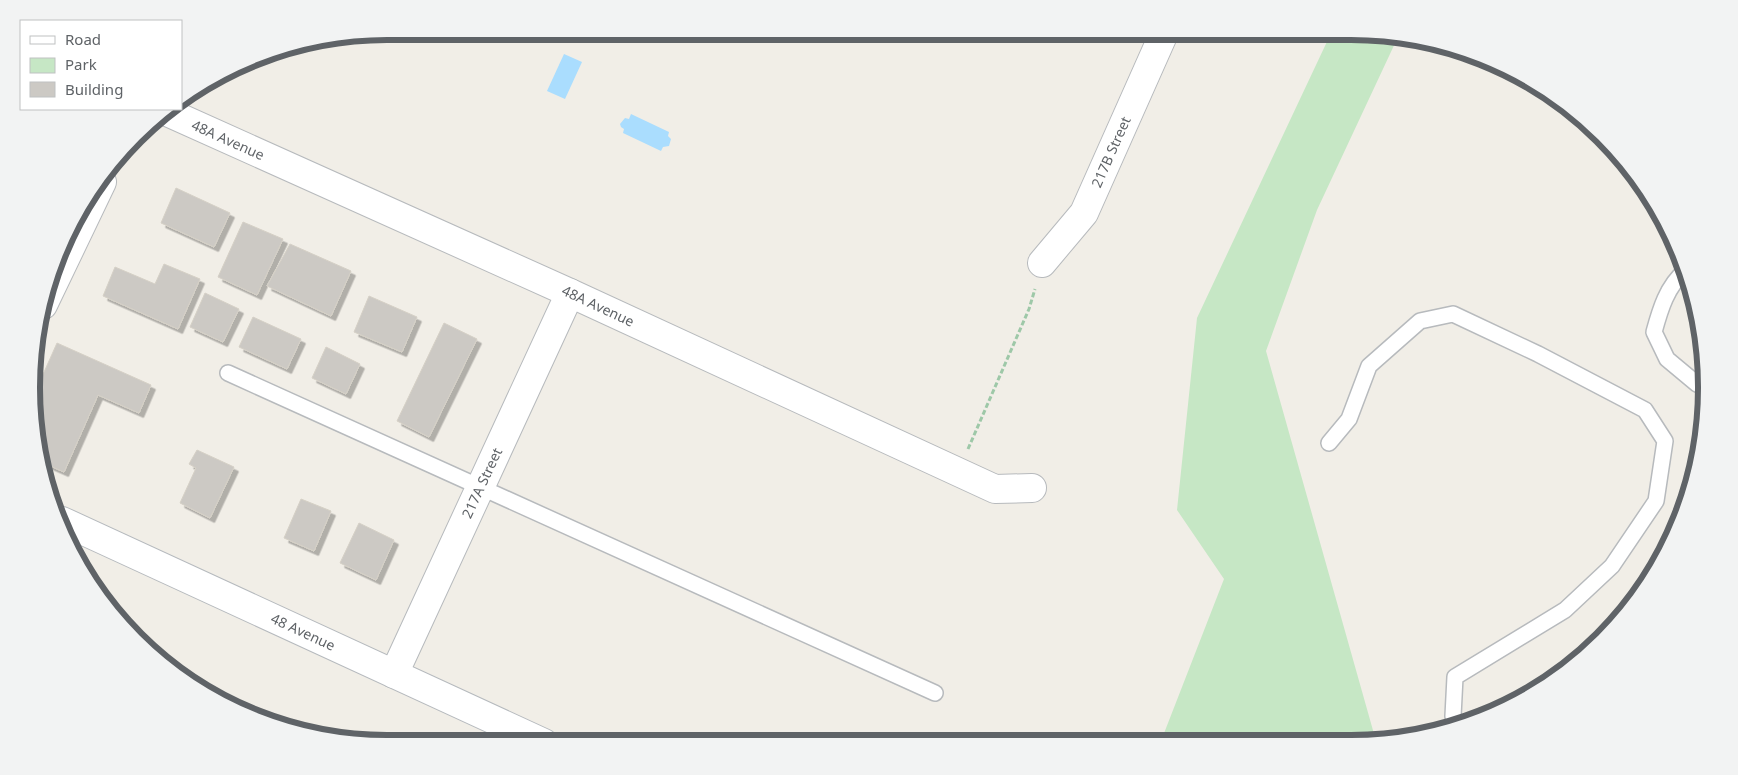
<svg xmlns="http://www.w3.org/2000/svg" width="1738" height="775" font-family="'Noto Sans',sans-serif">
<style>
.green{fill:#c6e7c5}
.water{fill:#aaddfe}
.building{fill:#ccc9c4;stroke:#d5d0c6;filter:url(#shadow)}
.lines{fill:none;stroke-linecap:round;stroke-linejoin:round}
.lane-casing{stroke:#b7babd;stroke-width:18}
.street-casing{stroke:#b7babd;stroke-width:30}
.secondary-casing{stroke:#b6babe;stroke-width:30}
.path{stroke:#9ec8a8;stroke-width:3;stroke-dasharray:5 2.5;stroke-linecap:butt}
.lane{stroke:#fff;stroke-width:15}
.street{stroke:#fff;stroke-width:28}
.secondary{stroke:#fff;stroke-width:28}
.labels{text-anchor:middle;stroke-width:4;stroke-linejoin:round;paint-order:stroke}
.street-label{font-size:14px;fill:#5f6367;stroke:#fff}
.rim{fill:none;stroke:#5f6367;stroke-width:6}
</style>
<defs>
<filter id="shadow"><feDropShadow dx="4.5" dy="4.5" stdDeviation="0" flood-color="#0004"/></filter>
</defs>
<rect width="100%" height="100%" fill="#f1eee7"/>
<polygon class="green" points="1332,31 1351,31 1397,39 1317,210 1266,351 1376,741 1161,741 1224,579 1177,510 1197,318"/>
<g class="water">
<polygon points="564,54 582,62 565,99 547,91"/>
<polygon points="631,114 669,132 668,136 671,139 669,146 663,147 661,151 623,133 624,129 621,127 620,124 625,118 629,119"/>
</g>
<g class="building">
<polygon points="176,188 230,213 214,247 161,223"/>
<polygon points="243,222 283,239 257,295 218,277"/>
<polygon points="290,244 351,271 331,316 267,286"/>
<polygon points="164,264 200,279 178,329 103,296 115,267 155,284"/>
<polygon points="205,293 239,309 223,342 190,327"/>
<polygon points="369,296 417,317 402,352 354,332"/>
<polygon points="253,317 301,339 287,369 239,347"/>
<polygon points="444,323 477,339 429,437 397,421"/>
<polygon points="57,343 151,385 139,413 98,395 64,472 39,461 32,399"/>
<polygon points="326,347 360,364 346,394 312,378"/>
<polygon points="197,450 234,467 210,518 180,503 196,468 189,464"/>
<polygon points="301,499 331,511 314,551 284,538"/>
<polygon points="359,523 394,540 376,580 340,563"/>
</g>
<g class="lines">
<defs>
<g id="lane">
<path d="M 1685,271 C 1667,286 1660,310 1654,332 L 1667,359 L 1697,384 L 1705,388"/>
<polyline points="228,373 935,693"/>
<polyline points="1329,443 1349,419 1369,366 1420,321 1453,314 1538,354 1645,410 1665,441 1656,501 1612,566 1565,610 1455,677 1453,716 1455,725"/>
</g>
<g id="street">
<polyline points="165,111 570,293 995,489 1032,488"/>
<polyline points="1042,263 1084,213 1165,31"/>
<polyline points="43,305 102,182"/>
<polyline points="394,674 570,293"/>
</g>
<polyline id="secondary" points="62,521 544,743"/>
</defs>
<use href="#lane" class="lane-casing"/>
<use href="#street" class="street-casing"/>
<use href="#secondary" class="secondary-casing"/>
<polyline class="path" points="968,449 1029,309 1035,289"/>
<use href="#lane" class="lane"/>
<use href="#street" class="street"/>
<use href="#secondary" class="secondary"/>
</g>
<g class="labels">
<g class="street-label">
<text transform="translate(228 140) rotate(24)" y="5">48A Avenue</text>
<text transform="translate(1111 152) rotate(-66)" y="5">217B Street</text>
<text transform="translate(598 306) rotate(25)" y="5">48A Avenue</text>
<text transform="translate(482 483) rotate(-65)" y="5">217A Street</text>
<text transform="translate(303 632) rotate(25)" y="5">48 Avenue</text>
</g>
</g>
<path d="M0 0H1738V775H0ZM387 40H1351A347 347 0 0 1 1698 387V388A347 347 0 0 1 1351 735H387A347 347 0 0 1 40 388V387A347 347 0 0 1 387 40Z" fill="#f2f3f3" fill-rule="evenodd"/>
<path class="rim" d="M387 40H1351A347 347 0 0 1 1698 387V388A347 347 0 0 1 1351 735H387A347 347 0 0 1 40 388V387A347 347 0 0 1 387 40Z"/>
<rect x="20" y="20" width="162" height="90" fill="#ffffff" stroke="#bfc1c2"/>
<rect x="30" y="36" width="25" height="8" fill="#ffffff" stroke="#bfc1c2"/>
<text x="65" y="45" font-size="15" fill="#5f6367">Road</text>
<rect x="30" y="58" width="25" height="15" fill="#c6e7c5" stroke="#bfc1c2"/>
<text x="65" y="70" font-size="15" fill="#5f6367">Park</text>
<rect x="30" y="82" width="25" height="15" fill="#ccc9c4" stroke="#bfc1c2"/>
<text x="65" y="95" font-size="15" fill="#5f6367">Building</text>
</svg>
